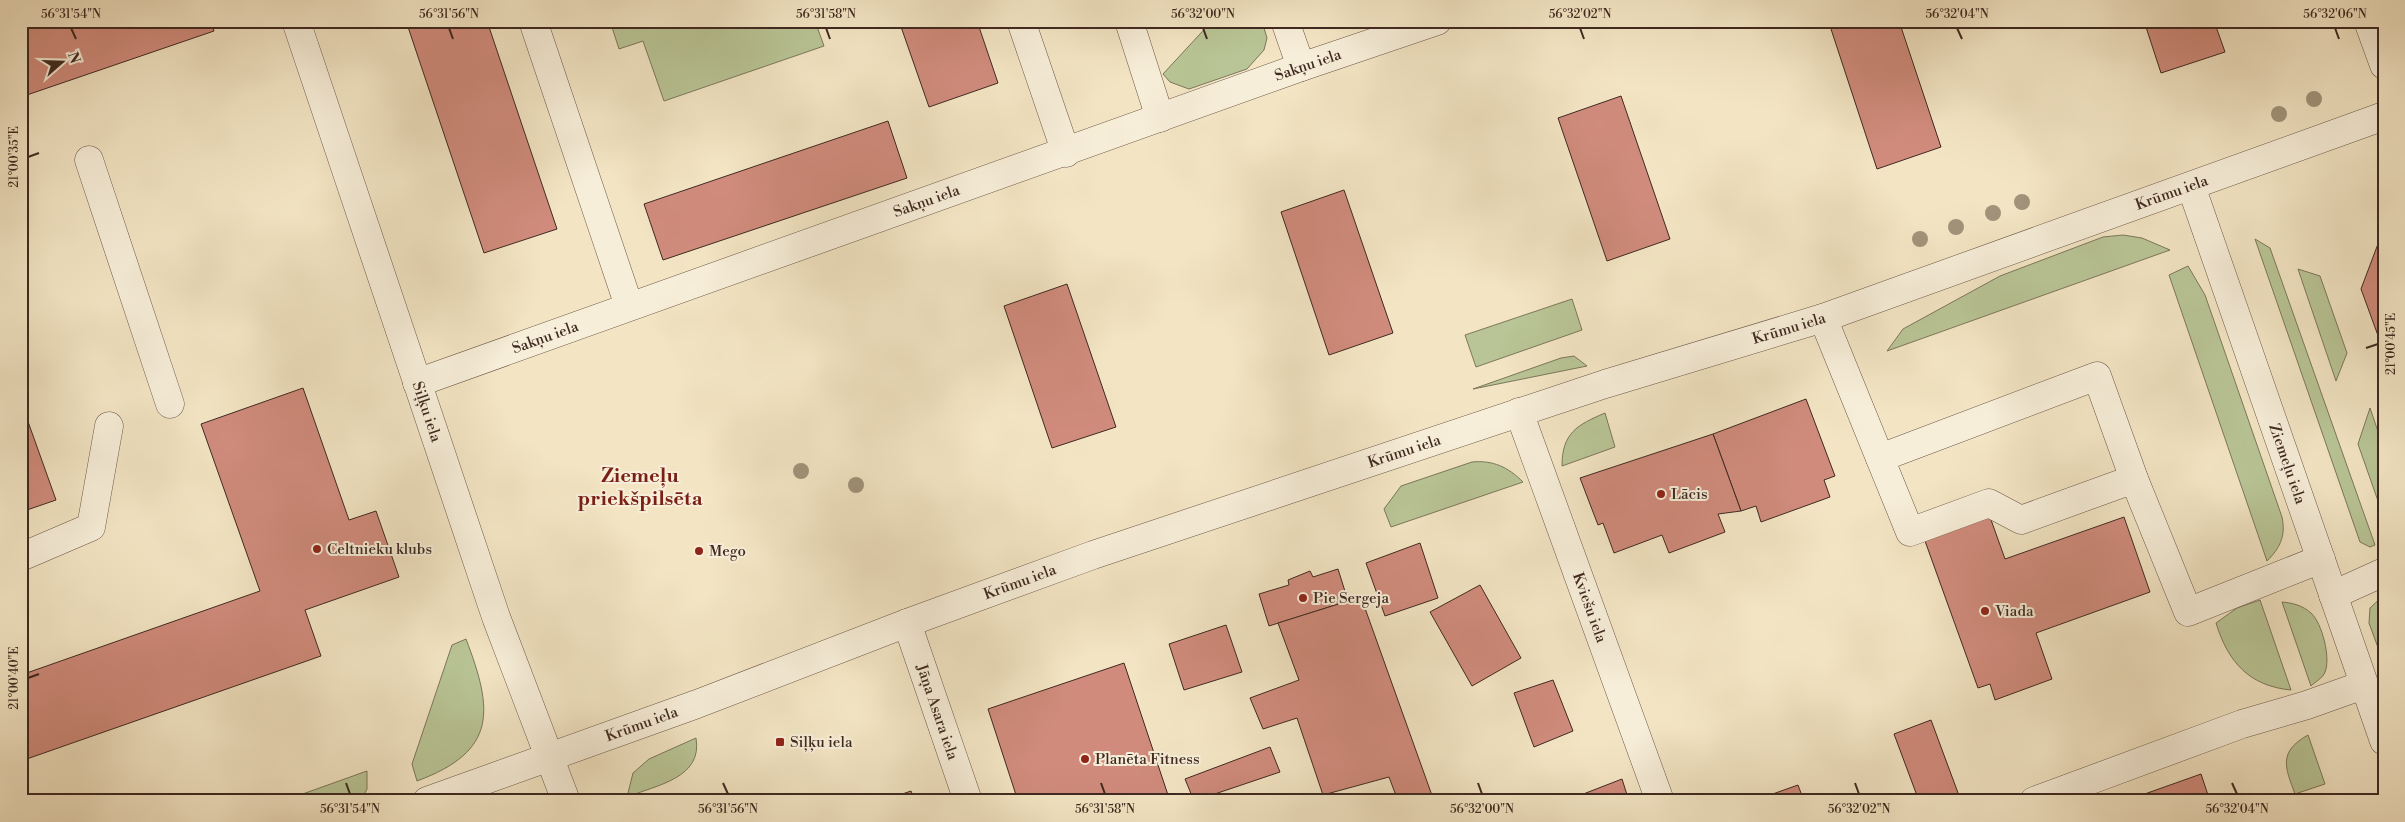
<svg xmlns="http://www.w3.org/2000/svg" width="2405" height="822" font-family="'Libre Bodoni',serif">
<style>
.green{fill:#b9c596;stroke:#7c775b}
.building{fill:#d08b7c;stroke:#3f2920}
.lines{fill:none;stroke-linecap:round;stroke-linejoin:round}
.minor-casing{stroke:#6c5849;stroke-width:29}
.minor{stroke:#f7eed9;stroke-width:28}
.tree{fill:#a1937a}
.ticks{fill:none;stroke:#3f2920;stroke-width:2}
.poi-dot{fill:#8f2418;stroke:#f7eed9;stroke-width:2}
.labels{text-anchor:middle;stroke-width:4;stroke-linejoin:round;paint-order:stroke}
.street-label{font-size:15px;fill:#3f2920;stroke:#f7eed9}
.poi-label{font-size:15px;fill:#3f2920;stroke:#f7eed9;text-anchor:start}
.district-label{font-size:20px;font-weight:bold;fill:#7a1f14;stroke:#f7eed9}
.neatline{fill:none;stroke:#3f2920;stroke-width:2}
.ticks-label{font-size:12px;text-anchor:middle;fill:#3f2920}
</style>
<rect width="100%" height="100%" fill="#f3e5c4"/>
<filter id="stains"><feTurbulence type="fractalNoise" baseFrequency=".004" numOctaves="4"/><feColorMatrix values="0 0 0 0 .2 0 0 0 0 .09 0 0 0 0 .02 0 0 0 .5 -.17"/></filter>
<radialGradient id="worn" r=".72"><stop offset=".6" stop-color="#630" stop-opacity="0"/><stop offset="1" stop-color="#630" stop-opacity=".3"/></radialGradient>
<g class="green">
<polygon points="610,21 815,21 824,46 664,101 643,41 619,49"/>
<polygon points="1212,21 1262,21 1267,38 1264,50 1247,69 1189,89 1170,82 1163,74"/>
<polygon points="2123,235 2142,238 2170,250 1887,351 1903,329 2000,276 2103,237"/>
<polygon points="2255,239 2270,248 2375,545 2370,547 2360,542"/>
<path d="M 2188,266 L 2205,295 L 2282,517 C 2286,536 2280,548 2267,561 L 2169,275 Z"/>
<polygon points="2298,269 2320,276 2347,353 2336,381"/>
<polygon points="1572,299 1582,330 1476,367 1465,335"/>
<polygon points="1574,356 1587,366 1473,389 1561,358"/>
<polygon points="2370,408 2384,449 2384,518 2358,444"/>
<path d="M 1605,413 L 1615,447 L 1562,466 C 1562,433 1577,425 1605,413 Z"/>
<path d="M 1472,462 C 1493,460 1508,467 1523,482 L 1391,527 L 1384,509 L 1401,486 Z"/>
<polygon points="2384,595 2384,664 2369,623 2370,608"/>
<path d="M 2260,600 L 2291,690 C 2249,686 2228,662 2216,623 L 2237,608 Z"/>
<path d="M 2282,602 C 2292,603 2302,605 2311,613 C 2322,623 2331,658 2325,672 C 2323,678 2315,682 2311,686 Z"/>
<path d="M 466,639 C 493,710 498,751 417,781 L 412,764 L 452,645 Z"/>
<path d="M 2308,735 L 2325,784 L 2295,794 C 2285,767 2278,752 2308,735 Z"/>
<path d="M 696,738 C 703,778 657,785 627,797 L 633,773 L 649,759 Z"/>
<polygon points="367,771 367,789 361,801 283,801"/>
</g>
<g class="building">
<polygon points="21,21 211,21 214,31 21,97"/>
<polygon points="406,21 487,21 557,229 484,253"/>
<polygon points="899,21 977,21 998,83 929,107"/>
<polygon points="1844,21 1899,21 1941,147 1877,169 1830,26"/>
<polygon points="2144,21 2214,21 2225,52 2161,73"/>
<polygon points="1621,96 1670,239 1607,261 1558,118"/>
<polygon points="888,121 907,178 663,260 644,204"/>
<polygon points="1344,190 1393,333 1329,355 1281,212"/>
<polygon points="2384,228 2384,352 2361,289"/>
<polygon points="1067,284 1116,427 1052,448 1004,306"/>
<polygon points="303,388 349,520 376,511 399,577 305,610 321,656 21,761 21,675 260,591 201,424"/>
<polygon points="1806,399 1835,476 1824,480 1830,497 1761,522 1756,506 1741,511 1713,434"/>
<polygon points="21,402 56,500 21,512"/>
<polygon points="1713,434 1741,511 1718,514 1725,532 1669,553 1662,535 1614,553 1603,523 1598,525 1580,478"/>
<polygon points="1990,517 2005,559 2124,517 2150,592 2036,633 2052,679 1995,700 1990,684 1978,688 1925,541"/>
<polygon points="1420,543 1438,598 1385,616 1366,563"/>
<polygon points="1338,569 1348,601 1269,626 1259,594 1289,585 1288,580 1310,571 1313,577"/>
<polygon points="1480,585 1521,658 1472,686 1430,612"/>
<polygon points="1361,597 1434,801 1398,801 1389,777 1323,795 1297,718 1263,729 1250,698 1299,680 1278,623"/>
<polygon points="1226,625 1242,672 1184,690 1169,644"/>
<polygon points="1124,663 1170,801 1018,801 988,709"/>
<polygon points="1553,680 1573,731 1534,747 1514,693"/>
<polygon points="1931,720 1961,801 1919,801 1894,734"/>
<polygon points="1270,747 1280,772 1194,801 1185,779"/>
<polygon points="2201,774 2210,801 2125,801"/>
<polygon points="1622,779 1629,801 1574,801 1573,798"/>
<polygon points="1798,785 1804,801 1753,801"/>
<polygon points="911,791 915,801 882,801"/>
<polygon points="816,795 818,801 798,801"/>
</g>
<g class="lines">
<defs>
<g id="minor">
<path id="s1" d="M 296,21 L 496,617 L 566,801"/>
<polyline points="533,21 629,306"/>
<polyline points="1021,21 1066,153"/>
<polyline points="1129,21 1160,118"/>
<polyline points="1285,21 1301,67"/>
<polyline points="2368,21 2384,65"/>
<polyline points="89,160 170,404"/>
<path id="s2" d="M 2191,186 L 2384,741"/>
<polyline points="1823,318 1910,532 1989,503 2021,520 2134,479 2188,612 2321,559"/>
<path id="s3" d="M 417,383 L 1301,67 L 1437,21"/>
<path id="s4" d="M 1519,412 L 1660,801"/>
<polyline points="1880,458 2097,376 2134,479"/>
<polyline points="21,557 91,527 109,426"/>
<polyline points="2333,595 2384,572"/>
<path id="s5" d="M 907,623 L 968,801"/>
<path id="s6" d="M 427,801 L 697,704 L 907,623 L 1093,555 L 1605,384 L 1823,318 L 2384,116"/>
<polyline points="2034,801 2242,724 2307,705 2363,685"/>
</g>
</defs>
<use href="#minor" class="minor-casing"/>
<use href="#minor" class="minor"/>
</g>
<g class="tree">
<circle cx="2314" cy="99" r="8"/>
<circle cx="2279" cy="114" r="8"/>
<circle cx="2022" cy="202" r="8"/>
<circle cx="1993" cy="213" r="8"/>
<circle cx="1956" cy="227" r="8"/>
<circle cx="1920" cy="239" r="8"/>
<circle cx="801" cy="471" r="8"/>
<circle cx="856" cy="485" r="8"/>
</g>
<path class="ticks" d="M 71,28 L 76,39M 449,28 L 453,39M 826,28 L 830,39M 1203,28 L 1207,39M 1580,28 L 1584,39M 1957,28 L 1962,39M 2335,28 L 2339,39M 28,157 L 39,153M 2366,348 L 2378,344M 28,678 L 39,674M 346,783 L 350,794M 723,783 L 728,794M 1101,783 L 1105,794M 1478,783 L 1482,794M 1855,783 L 1859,794M 2232,783 L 2237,794"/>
<g class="poi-dot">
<circle cx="1661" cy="494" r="5"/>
<circle cx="317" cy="549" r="5"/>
<circle cx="699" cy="551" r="5"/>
<circle cx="1303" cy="598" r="5"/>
<circle cx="1985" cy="611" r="5"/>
<rect x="775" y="737" width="10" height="10" rx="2.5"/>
<circle cx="1085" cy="759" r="5"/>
</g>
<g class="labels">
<g class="street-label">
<text dy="5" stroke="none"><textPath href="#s3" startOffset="946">Sakņu iela</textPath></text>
<text dy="5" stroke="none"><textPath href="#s6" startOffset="1848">Krūmu iela</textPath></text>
<text dy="5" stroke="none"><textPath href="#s3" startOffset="541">Sakņu iela</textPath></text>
<text dy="5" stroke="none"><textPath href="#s6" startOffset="1442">Krūmu iela</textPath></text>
<text dy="5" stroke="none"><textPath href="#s3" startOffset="136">Sakņu iela</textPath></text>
<text dy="5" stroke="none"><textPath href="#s1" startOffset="412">Siļķu iela</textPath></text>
<text dy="5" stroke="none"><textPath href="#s6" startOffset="1038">Krūmu iela</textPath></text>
<text dy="5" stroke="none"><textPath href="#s2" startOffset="294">Ziemeļu iela</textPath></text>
<text dy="5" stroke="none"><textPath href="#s6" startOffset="632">Krūmu iela</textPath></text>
<text dy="5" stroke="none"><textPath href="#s4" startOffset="208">Kviešu iela</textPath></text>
<text dy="5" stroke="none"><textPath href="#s5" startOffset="94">Jāņa Asara iela</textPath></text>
<text dy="5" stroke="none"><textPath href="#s6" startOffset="228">Krūmu iela</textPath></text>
</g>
<g class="poi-label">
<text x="1671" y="499">Lācis</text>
<text x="327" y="554">Celtnieku klubs</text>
<text x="709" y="556">Mego</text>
<text x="1313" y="603">Pie Sergeja</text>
<text x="1995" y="616">Viada</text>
<text x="790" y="747">Siļķu iela</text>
<text x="1095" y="764">Planēta Fitness</text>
</g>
<g class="district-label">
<text x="640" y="482">Ziemeļu<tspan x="640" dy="23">priekšpilsēta</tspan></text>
</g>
</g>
<rect width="2405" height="822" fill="none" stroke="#f3e5c4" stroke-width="55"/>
<g transform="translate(62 62) rotate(70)" stroke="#f7eed9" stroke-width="4" paint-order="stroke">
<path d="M0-4L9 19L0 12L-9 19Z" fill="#3f2920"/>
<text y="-8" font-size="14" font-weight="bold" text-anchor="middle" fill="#3f2920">N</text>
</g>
<rect x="28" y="28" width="2350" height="766" class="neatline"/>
<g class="ticks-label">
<text x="71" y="18">56°31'54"N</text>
<text x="449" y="18">56°31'56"N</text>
<text x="826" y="18">56°31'58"N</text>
<text x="1203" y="18">56°32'00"N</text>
<text x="1580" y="18">56°32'02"N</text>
<text x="1957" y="18">56°32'04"N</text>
<text x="2335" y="18">56°32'06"N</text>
<text transform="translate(14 157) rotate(-90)" y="4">21°00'35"E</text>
<text transform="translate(2391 344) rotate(-90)" y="4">21°00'45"E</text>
<text transform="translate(14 678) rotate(-90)" y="4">21°00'40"E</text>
<text x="350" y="813">56°31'54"N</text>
<text x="728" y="813">56°31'56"N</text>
<text x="1105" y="813">56°31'58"N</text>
<text x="1482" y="813">56°32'00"N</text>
<text x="1859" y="813">56°32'02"N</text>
<text x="2237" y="813">56°32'04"N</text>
</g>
<rect width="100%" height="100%" filter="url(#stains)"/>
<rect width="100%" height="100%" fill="url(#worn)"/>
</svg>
